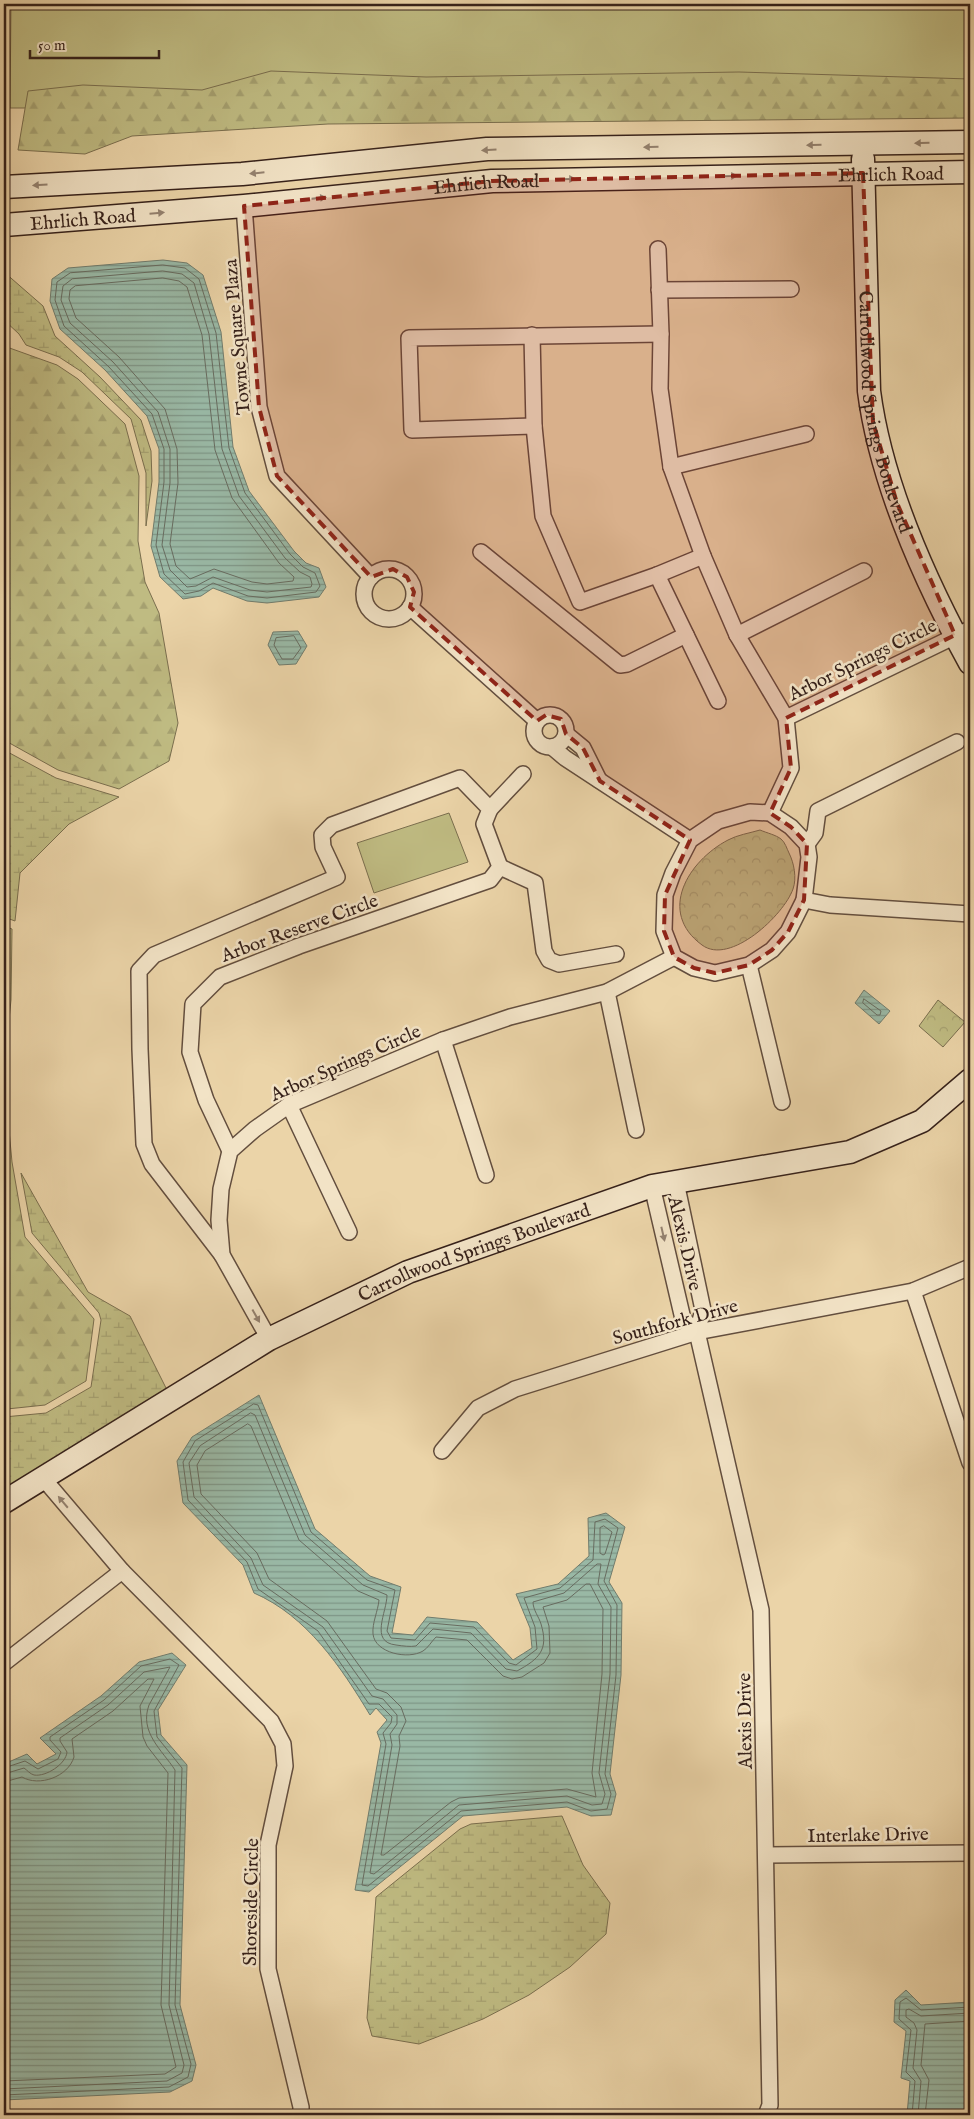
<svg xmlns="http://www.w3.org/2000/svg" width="974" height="2119" font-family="'IM FELL English',serif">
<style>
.grass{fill:#bfbb82;stroke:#7a6e4e}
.forest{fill:url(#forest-firs);stroke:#7a6e4e}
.wetland{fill:url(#wetland-marsh);stroke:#7a6e4e}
.park{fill:url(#park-crowns);stroke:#7a6e4e}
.water{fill:url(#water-rules);stroke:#717c6d}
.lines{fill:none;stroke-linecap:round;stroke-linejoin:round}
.shore{stroke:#686c60;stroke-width:1}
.street-casing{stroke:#634e3e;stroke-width:18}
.secondary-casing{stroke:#36211a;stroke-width:25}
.street{stroke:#f2e3c6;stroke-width:15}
.secondary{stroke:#f2e3c6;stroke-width:22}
.oneway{fill:#948270}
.marked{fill:#8f2418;fill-opacity:0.2;stroke:#8f2418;stroke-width:4;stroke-dasharray:10 6;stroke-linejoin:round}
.labels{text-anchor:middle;stroke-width:5;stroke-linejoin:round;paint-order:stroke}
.street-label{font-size:19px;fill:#36211a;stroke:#f2e3c6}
</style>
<defs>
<pattern id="forest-firs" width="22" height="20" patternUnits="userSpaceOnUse" patternTransform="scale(1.25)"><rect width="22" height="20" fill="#bfbb82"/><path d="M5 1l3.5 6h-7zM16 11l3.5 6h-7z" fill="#a5a070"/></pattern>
<pattern id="wetland-marsh" width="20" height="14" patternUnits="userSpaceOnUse" patternTransform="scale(1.25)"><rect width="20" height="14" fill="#bfbb82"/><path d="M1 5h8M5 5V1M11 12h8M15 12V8" fill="none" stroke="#a5a070"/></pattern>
<pattern id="park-crowns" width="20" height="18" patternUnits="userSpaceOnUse" patternTransform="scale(1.25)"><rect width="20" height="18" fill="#bfbb82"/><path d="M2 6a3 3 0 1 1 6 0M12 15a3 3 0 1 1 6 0" fill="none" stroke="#a5a070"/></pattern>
<pattern id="water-rules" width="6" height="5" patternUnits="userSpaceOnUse" patternTransform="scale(1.25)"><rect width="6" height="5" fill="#99b8a5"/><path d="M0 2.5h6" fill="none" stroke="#7e9586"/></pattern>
</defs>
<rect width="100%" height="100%" fill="#ebd4a8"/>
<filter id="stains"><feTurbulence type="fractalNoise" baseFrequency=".004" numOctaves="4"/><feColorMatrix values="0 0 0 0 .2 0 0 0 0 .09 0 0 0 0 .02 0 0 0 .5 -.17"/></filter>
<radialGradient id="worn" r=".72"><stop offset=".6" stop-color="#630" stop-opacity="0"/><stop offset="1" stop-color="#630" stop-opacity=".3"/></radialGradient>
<g class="grass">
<polygon points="11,4 970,4 970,104 646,108 10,108"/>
<polygon points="449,813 468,862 374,893 357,843"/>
</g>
<g class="forest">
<polygon points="271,71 426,77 739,72 970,79 970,118 328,124 132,136 85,154 18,150 28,91 83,85 202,90"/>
<polygon points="4,346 57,365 78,379 125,424 139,476 138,541 145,582 159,613 178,723 169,761 119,789 58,770 4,740"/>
<polygon points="4,926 12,929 11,1000 4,1069"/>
<polygon points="4,1077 12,1162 25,1237 94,1319 86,1381 45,1405 7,1409 4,1408"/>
</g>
<g class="wetland">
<polygon points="4,272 43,306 55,336 100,377 141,420 151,451 152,481 146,526 146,473 131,419 82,372 59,357 26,345 19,334 4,320"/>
<polygon points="4,750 56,778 119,797 69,824 20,873 15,921 4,917"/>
<polygon points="21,1173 88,1292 130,1316 167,1390 4,1490 4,1417 46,1413 91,1387 101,1320 99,1313 32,1233"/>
<polygon points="562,1816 583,1865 610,1903 606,1934 570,1967 529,1995 483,2019 419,2044 372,2036 367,2018 376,1897 460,1829 471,1824"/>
</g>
<g class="park">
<path d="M 760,830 C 767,833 776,835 781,839 C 785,842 787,849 789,853 C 794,863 797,878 793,889 C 784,915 730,966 702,945 C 657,912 688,861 728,840 C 737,835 750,833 760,830 Z"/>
<polygon points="938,1000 965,1022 943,1047 919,1026"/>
</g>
<g class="water">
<polygon points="163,260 187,263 203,275 221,332 233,447 249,491 294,551 306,563 319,568 326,587 319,597 267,603 247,601 213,588 201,596 183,599 160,577 151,546 159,482 159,449 147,416 105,370 60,329 50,301 52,279 68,268"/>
<polygon points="298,631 307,646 296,664 279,665 268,645 273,632"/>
<polygon points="864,990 890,1011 879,1024 855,1003"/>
<path d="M 259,1395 L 315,1529 L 370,1576 L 401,1587 L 392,1633 L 413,1635 L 427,1617 L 477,1622 L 513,1660 L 532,1648 L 530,1628 L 516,1594 L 558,1584 L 589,1556 L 588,1518 L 606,1513 L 625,1527 L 609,1582 L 622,1603 L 621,1675 L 610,1774 L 616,1794 L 611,1815 L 591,1816 L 567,1807 L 463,1816 L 369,1892 L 355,1890 L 381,1743 L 377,1732 L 387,1720 L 376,1708 L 370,1715 C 341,1667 307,1616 254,1593 L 243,1565 L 183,1503 L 177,1461 L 192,1437 Z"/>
<polygon points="172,1653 186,1665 158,1710 161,1735 187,1765 180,2005 196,2065 192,2081 170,2092 4,2100 4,1764 27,1754 37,1764 56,1754 40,1738 101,1696 139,1662"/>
<polygon points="906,1990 921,2005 970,2002 970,2115 907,2115 910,2081 901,2078 906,2031 894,2022 895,2000"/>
</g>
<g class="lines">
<g class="shore">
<polygon points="163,265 185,268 199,279 216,333 229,448 245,493 290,554 303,567 315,573 320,586 316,592 267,598 248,596 213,583 199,591 185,594 164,574 156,545 164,482 164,449 152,414 109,367 64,326 55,300 57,282 70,273"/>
<polygon points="163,271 182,274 194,283 209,334 222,449 239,496 285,558 300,572 310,577 312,584 311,587 267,592 250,590 213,577 196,586 187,587 170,570 162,545 170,483 170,449 158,412 113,362 70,323 61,300 63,286 72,279"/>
<polygon points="163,278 179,281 187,287 202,335 215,450 232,498 279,563 294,577 293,581 267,584 252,582 214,569 190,579 176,566 170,544 178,483 177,449 165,409 119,357 76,318 69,299 70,290 75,286"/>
<polygon points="294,636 301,648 293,659 282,659 274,645 276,638"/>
<polygon points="864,999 881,1011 880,1015 877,1015 863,1003"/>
<polygon points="254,1404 258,1405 311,1532 367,1580 395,1590 387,1631 391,1638 415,1640 430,1623 474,1627 509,1663 516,1665 537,1649 535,1627 524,1598 560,1588 593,1560 595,1522 605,1519 618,1528 604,1581 617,1605 616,1675 605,1774 611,1794 607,1809 591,1811 567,1802 461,1811 368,1886 362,1885 386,1744 383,1733 391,1723 392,1717 379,1704 369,1704 318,1631 258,1589 247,1562 188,1500 183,1462 195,1441"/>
<path d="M 251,1413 L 255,1415 L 305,1535 L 363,1585 L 387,1595 C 387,1612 369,1642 396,1645 C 403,1646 410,1647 416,1646 L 433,1629 L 471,1633 L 506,1669 L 517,1671 C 539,1659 549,1650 541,1624 C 539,1617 533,1610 533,1602 L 564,1593 L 597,1564 L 601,1564 L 598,1584 L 611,1607 L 610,1674 L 599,1773 L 605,1794 L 602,1804 L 592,1805 L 567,1796 L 459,1805 L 374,1874 L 370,1873 L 392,1745 L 390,1734 L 397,1724 L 397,1715 L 383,1699 L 372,1696 L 323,1627 L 263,1585 L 251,1558 L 194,1497 L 189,1463 L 200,1446 Z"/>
<path d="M 248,1424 L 251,1426 L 299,1540 L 358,1591 L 379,1600 C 378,1611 372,1623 373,1634 C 375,1653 408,1660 423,1651 C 428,1648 431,1642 436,1637 L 467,1640 L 503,1676 L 512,1679 L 522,1677 L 544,1663 L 550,1653 L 549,1626 L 543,1607 L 567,1600 L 586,1584 L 590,1584 L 603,1609 L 602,1674 L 592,1773 L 596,1797 L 567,1789 L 459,1798 L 451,1802 L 384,1855 L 381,1855 L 400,1746 L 399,1736 L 406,1721 L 401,1707 L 387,1693 L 376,1689 L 327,1621 L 269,1579 L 257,1553 L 201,1494 L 197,1465 L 205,1451 Z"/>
<polygon points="604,1526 612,1532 605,1554 603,1555 600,1553 600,1528"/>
<polyline points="4,1768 25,1761 38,1769 58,1759 61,1752 50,1740 50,1737 104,1700 141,1666 170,1659 179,1665 154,1711 157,1737 182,1768 175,2005 191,2064 188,2077 169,2087 4,2095"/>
<path d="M 4,1774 L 24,1768 C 27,1770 30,1774 34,1775 C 46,1777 66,1764 67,1752 L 60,1741 L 60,1738 L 108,1705 L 144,1672 L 170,1667 L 149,1705 C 139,1732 162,1750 175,1770 L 169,2005 L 184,2065 L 182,2073 L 167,2081 L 4,2089"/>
<path d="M 4,1782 L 22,1777 C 39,1787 68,1777 74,1757 L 72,1739 L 113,1711 L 148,1679 L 154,1679 L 140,1706 L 143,1737 L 147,1746 L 168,1773 L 161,2005 L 176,2067 L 165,2074 L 4,2081"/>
<polyline points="912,2115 915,2081 906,2072 911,2030 899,2019 900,2002 906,1998 921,2010 970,2007"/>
<polyline points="918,2115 921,2081 913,2068 917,2030 914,2023 906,2017 906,2010 909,2009 921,2016 970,2013"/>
<polyline points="925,2115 929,2080 921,2065 925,2024 970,2021"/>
</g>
<defs>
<g id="street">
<polyline points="244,206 259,407 277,476 371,577"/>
<polyline points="658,249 661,334 660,389 671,467 703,556 737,635 786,718 791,768 770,813"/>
<polyline points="659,290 791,289"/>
<polyline points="532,335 534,426 543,516 580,602 657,575 703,556"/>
<polyline points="534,426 412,430 409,338 661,334"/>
<polyline points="671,467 806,434"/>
<polyline points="481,552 620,665 627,664 686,635"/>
<circle cx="389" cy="594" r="25"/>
<polyline points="657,575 718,701"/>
<polyline points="410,607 537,721"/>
<polyline points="737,635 864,571"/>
<circle cx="550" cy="731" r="16"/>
<polyline points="786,718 970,629"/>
<polyline points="566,734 583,748 599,780"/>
<polyline points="552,747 565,758 690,840"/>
<polyline points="490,809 523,774"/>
<polygon points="750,812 770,813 791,827 807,844 809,857 804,900 788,932 772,950 749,965 715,973 694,968 674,957 664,931 665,895 673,873 690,840 718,821"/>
<polyline points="807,844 815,833 818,811 957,742"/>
<polyline points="500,867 535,883 544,951 549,960 559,964 616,954"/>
<polyline points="804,900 830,905 970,914"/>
<polyline points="749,965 782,1102"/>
<polyline points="607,992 636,1130"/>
<polyline points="443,1040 486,1175"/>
<polyline points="289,1105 349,1232"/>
<polyline points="676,1182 703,1310 697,1332 761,1610 770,2105 766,2115"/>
<polyline points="652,1186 683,1319 697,1332"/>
<polyline points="222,1255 152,1164 144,1144 140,1049 139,971 154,955 337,877 323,847 322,835 332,825 460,778 490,809 484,824 500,867 490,880 299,946 220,977 193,1004 190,1052 206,1100 230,1151"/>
<polyline points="913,1291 970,1463"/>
<polyline points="269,1339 222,1255 219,1220 221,1189 230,1151 255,1129 289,1105 443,1040 510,1017 607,992 674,957"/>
<polyline points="442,1451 478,1408 515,1389 697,1332 913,1291 970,1267"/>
<polyline points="43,1478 122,1571 271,1721 283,1744 285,1766 268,1845 268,1969 301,2107 301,2115"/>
<polyline points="4,1663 122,1571"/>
<polyline points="767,1855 970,1853"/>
</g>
<g id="secondary">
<path id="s1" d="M 863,159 L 869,391 C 881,484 925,581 970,663"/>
<polyline points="4,187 242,174 487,149 970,142"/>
<path id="s2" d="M 4,225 L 244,206 L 492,181 L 970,172"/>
<path id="s3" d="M 4,1502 L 269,1339 L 408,1272 L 652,1186 L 850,1152 L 922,1121 L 970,1080"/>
</g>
</defs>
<use href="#street" class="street-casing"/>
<use href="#secondary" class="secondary-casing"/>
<use href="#street" class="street"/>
<use href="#secondary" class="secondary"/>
</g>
<defs><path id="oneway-solid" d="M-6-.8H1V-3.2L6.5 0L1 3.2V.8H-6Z" transform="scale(1.25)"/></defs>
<g class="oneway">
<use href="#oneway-solid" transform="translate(922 143) rotate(179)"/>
<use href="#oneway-solid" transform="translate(814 145) rotate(179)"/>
<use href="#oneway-solid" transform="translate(651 147) rotate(179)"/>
<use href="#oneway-solid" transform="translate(489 150) rotate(177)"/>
<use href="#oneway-solid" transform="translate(257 173) rotate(174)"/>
<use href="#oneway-solid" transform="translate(730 176) rotate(-1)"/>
<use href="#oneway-solid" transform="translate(568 179) rotate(-1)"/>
<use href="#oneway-solid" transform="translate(40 185) rotate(177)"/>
<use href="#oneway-solid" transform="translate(319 198) rotate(-6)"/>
<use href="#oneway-solid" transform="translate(157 213) rotate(-5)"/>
<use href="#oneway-solid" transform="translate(663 1234) rotate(77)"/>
<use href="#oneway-solid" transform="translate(256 1316) rotate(61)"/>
<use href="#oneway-solid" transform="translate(63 1502) rotate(-130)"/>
</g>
<path class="marked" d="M 863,173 L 873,422 L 897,503 L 955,635 L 786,718 L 791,768 L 770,813 L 791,827 L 807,844 L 804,900 L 788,932 L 772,950 L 749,965 L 715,973 L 694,968 L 674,957 L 664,931 L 665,895 L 690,840 L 600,781 L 583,748 L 566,734 L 561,719 L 546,715 L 537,721 L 410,607 L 414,592 L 407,577 L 393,569 L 371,577 L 277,476 L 259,407 L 244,206 L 492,181 Z"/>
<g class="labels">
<g class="street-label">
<text dy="7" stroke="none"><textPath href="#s2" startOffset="889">Ehrlich Road</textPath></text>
<text dy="7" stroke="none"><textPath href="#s2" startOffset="484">Ehrlich Road</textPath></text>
<text dy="7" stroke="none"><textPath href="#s2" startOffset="79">Ehrlich Road</textPath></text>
<text transform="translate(236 337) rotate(-95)" y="7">Towne Square Plaza</text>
<text dy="7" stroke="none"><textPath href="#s1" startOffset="255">Carrollwood Springs Boulevard</textPath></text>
<text transform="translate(862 659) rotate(-26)" y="7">Arbor Springs Circle</text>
<text transform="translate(299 927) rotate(-20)" y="7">Arbor Reserve Circle</text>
<text transform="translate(345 1062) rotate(-24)" y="7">Arbor Springs Circle</text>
<text transform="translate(686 1243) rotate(77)" y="7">Alexis Drive</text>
<text dy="7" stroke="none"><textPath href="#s3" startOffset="534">Carrollwood Springs Boulevard</textPath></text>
<text transform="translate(675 1321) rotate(-15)" y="7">Southfork Drive</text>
<text transform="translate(744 1721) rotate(-91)" y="7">Alexis Drive</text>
<text transform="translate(868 1834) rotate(-1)" y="7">Interlake Drive</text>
<text transform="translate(250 1902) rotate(-89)" y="7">Shoreside Circle</text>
</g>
</g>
<rect width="974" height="2119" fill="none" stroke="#ebd4a8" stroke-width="20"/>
<rect x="5" y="5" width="964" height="2109" fill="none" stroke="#36211a" stroke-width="2.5"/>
<rect x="10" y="10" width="954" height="2099" fill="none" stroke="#36211a"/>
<path d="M30 50v8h129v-8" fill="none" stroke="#36211a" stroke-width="2.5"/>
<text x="38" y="50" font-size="15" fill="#36211a" stroke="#f2e3c6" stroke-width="4" paint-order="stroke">50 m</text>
<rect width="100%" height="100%" filter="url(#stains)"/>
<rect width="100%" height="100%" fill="url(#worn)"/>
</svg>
